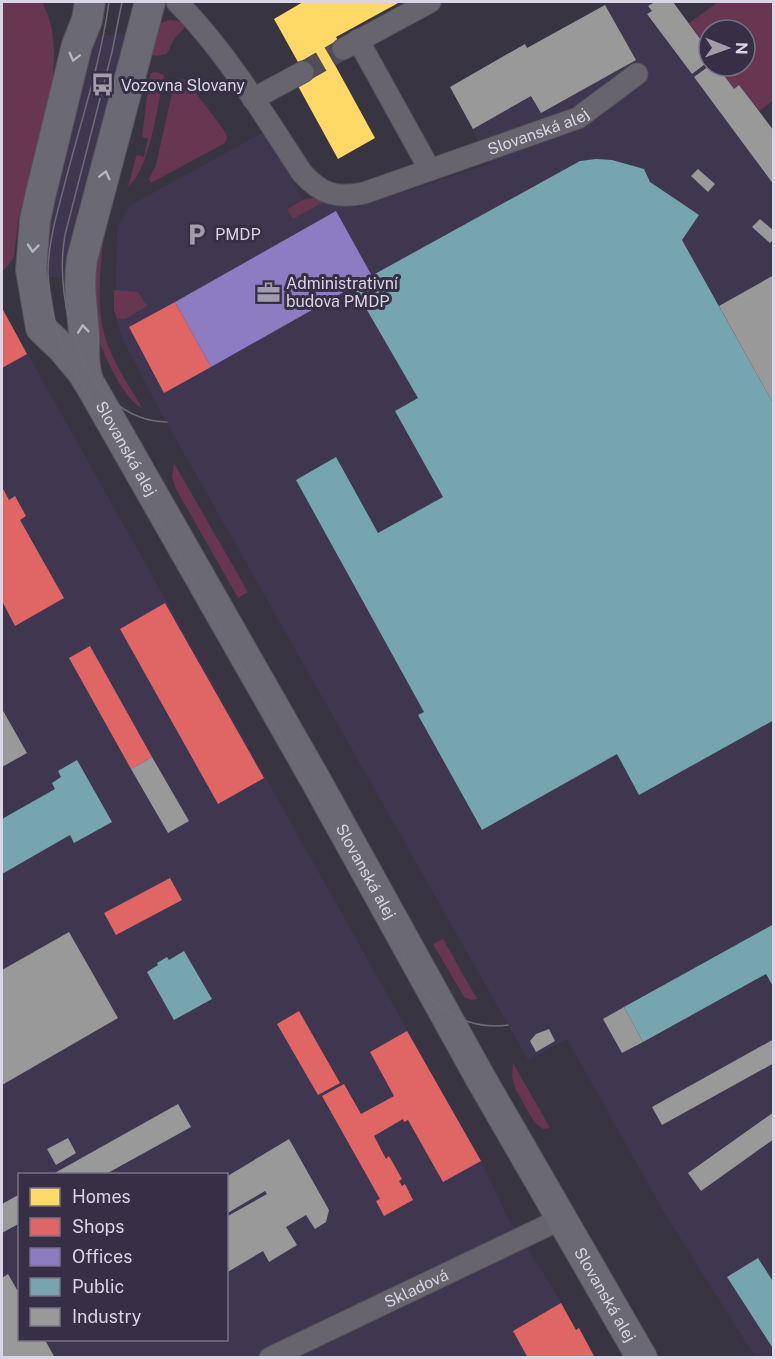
<svg xmlns="http://www.w3.org/2000/svg" width="775" height="1359" font-family="'Public Sans',sans-serif">
<style>
.built{fill:#3f3650;fill-rule:evenodd}
.green{fill:#673651}
.homes{fill:#ffd966}
.shops{fill:#e06666}
.offices{fill:#8e7cc3}
.public{fill:#76a5af}
.industry{fill:#999}
.lines{fill:none;stroke-linecap:round;stroke-linejoin:round}
.minor-tunnel{stroke:#504c59;stroke-width:21;stroke-dasharray:21 10;stroke-linecap:butt}
.minor-casing{stroke:#55525c;stroke-width:23}
.secondary-casing{stroke:#55525c;stroke-width:32}
.minor{stroke:#67646d;stroke-width:21}
.secondary{stroke:#6b6973;stroke-width:30}
.tram{stroke:#6f6c76;stroke-width:1.5}
.oneway{stroke:#b8b5c2}
.labels{text-anchor:middle;stroke-width:6;stroke-linejoin:round;paint-order:stroke}
.poi-label{font-size:16px;fill:#d9d5e4;stroke:#372f46;text-anchor:start}
.street-label{font-size:16px;fill:#d9d5e4;stroke:#372f46}
</style>
<rect width="100%" height="100%" fill="#383441"/>
<g class="built">
<polygon points="610,2 673,2 709,51 709,66 717,66 733,88 739,85 773,131 773,1357 755,1357 662,1209 567,1039 528,1060 161,413 122,338 115,316 117,227 129,206 265,131 303,200 308,198 345,207 357,207 490,164 450,87 525,44 528,48"/>
<polygon points="131,33 71,278 42,277 46,225 94,36"/>
<path d="M 2,308 L 481,1161 L 507,1216 L 551,1285 L 576,1330 L 579,1328 L 595,1357 L 2,1357 ZM 20,1174 L 226,1174 L 226,1340 L 20,1340 Z"/>
</g>
<g class="green">
<path d="M 2,2 L 42,2 C 55,26 55,50 53,77 L 18,222 L 14,257 L 7,267 L 2,271 Z"/>
<polygon points="718,2 773,2 773,101 759,111 739,85 734,89 717,66 745,66 745,30 709,30 709,50 689,23"/>
<polygon points="169,20 178,21 186,26 174,39 167,54 157,56 145,53 156,25"/>
<path d="M 156,72 L 164,75 C 158,103 150,169 128,187 L 136,157 L 137,155 L 144,157 L 148,139 L 142,137 L 149,79 L 151,73 Z"/>
<polygon points="178,78 186,80 226,133 227,139 225,143 151,183 149,179 156,165 174,84"/>
<polygon points="316,197 329,199 293,219 287,209 303,200"/>
<path d="M 104,227 C 102,261 95,300 104,333 C 111,360 129,385 142,408 C 117,395 88,322 89,294 C 89,288 91,282 93,276 C 97,260 101,243 104,227 Z"/>
<polygon points="114,290 138,292 147,306 125,319 117,318 114,310"/>
<polygon points="174,463 248,592 238,598 176,489 172,477"/>
<polygon points="443,939 477,999 471,1000 464,997 433,944"/>
<polygon points="513,1063 550,1128 543,1129 534,1122 516,1090 512,1076"/>
</g>
<polygon class="homes" points="303,2 400,2 336,37 348,58 335,65 375,138 338,159 298,86 308,80 274,19"/>
<g class="shops">
<polygon points="175,302 211,367 164,393 129,327"/>
<polygon points="2,308 27,354 2,368"/>
<polygon points="2,487 9,500 15,496 26,516 20,520 64,598 15,626 2,601"/>
<polygon points="165,603 264,778 218,804 120,629"/>
<polygon points="90,646 152,757 131,769 69,658"/>
<polygon points="170,878 182,900 116,935 104,913"/>
<polygon points="299,1011 340,1083 318,1095 277,1024"/>
<polygon points="407,1031 481,1161 443,1182 408,1120 404,1122 403,1119 374,1136 386,1159 389,1156 402,1179 399,1181 402,1186 405,1184 413,1200 384,1216 376,1201 380,1199 322,1096 344,1084 361,1114 394,1096 370,1052"/>
<polygon points="561,1303 576,1330 579,1328 595,1358 528,1358 513,1331"/>
</g>
<polygon class="offices" points="336,211 372,276 211,367 175,302"/>
<g class="public">
<polygon points="596,159 612,160 644,169 650,182 699,215 682,240 774,405 774,720 639,795 617,754 482,830 418,715 424,712 296,480 336,457 378,533 443,497 395,411 418,398 353,286 580,161"/>
<polygon points="77,760 112,822 74,843 70,835 2,874 2,819 55,789 52,783 61,777 58,771"/>
<polygon points="774,924 774,988 766,974 643,1042 624,1007"/>
<polygon points="184,951 212,999 174,1020 147,972 158,965 157,963 167,957 169,960"/>
<polygon points="758,1258 774,1283 774,1350 727,1277"/>
</g>
<g class="industry">
<polygon points="655,2 673,2 709,51 709,61 692,74 647,14 652,11 648,6"/>
<polygon points="605,5 636,60 541,113 531,96 473,129 450,87 525,44 527,48"/>
<polygon points="709,66 717,66 734,89 739,85 774,131 774,185 694,77"/>
<polygon points="698,169 715,184 708,192 691,176"/>
<polygon points="760,219 774,231 774,239 770,243 752,227"/>
<polygon points="774,275 774,405 719,306"/>
<polygon points="2,709 27,753 2,767"/>
<polygon points="152,757 189,821 168,833 131,769"/>
<polygon points="69,932 118,1018 2,1085 2,970"/>
<polygon points="624,1007 643,1042 622,1053 603,1019"/>
<polygon points="549,1029 555,1041 536,1052 530,1041 536,1034"/>
<polygon points="774,1039 774,1063 662,1125 652,1107"/>
<polygon points="178,1104 191,1127 106,1174 53,1174"/>
<polygon points="774,1112 774,1139 701,1191 688,1173"/>
<polygon points="68,1138 76,1153 56,1165 47,1149"/>
<polygon points="289,1139 329,1210 326,1222 315,1229 306,1215 286,1227 297,1245 269,1262 263,1251 226,1273 226,1217 267,1194 265,1191 226,1214 226,1177"/>
<polygon points="20,1194 20,1223 2,1233 2,1204"/>
<polygon points="8,1274 20,1295 20,1340 45,1340 55,1358 2,1358 2,1278"/>
</g>
<g class="lines">
<polyline class="minor-tunnel" points="303,72 343,49"/>
<defs>
<g id="minor">
<path id="s1" d="M 177,2 C 225,50 265,116 302,173 C 321,194 337,199 364,193 L 578,118 L 637,74"/>
<polyline points="358,40 430,170"/>
<polyline points="343,49 430,2"/>
<polyline points="253,99 303,72"/>
<path id="s2" d="M 270,1358 L 563,1218"/>
</g>
<g id="secondary">
<path id="s3" d="M 90,2 L 87,20 L 77,45 L 41,193 L 35,220 L 31,270 L 41,328 L 63,349 L 83,373 L 91,386 L 315,779 L 481,1079 L 642,1358"/>
<path d="M 88,380 C 82,364 85,350 84,334 C 82,305 78,288 82,259 L 150,2"/>
</g>
</defs>
<use href="#minor" class="minor-casing"/>
<use href="#secondary" class="secondary-casing"/>
<use href="#minor" class="minor"/>
<use href="#secondary" class="secondary"/>
<g class="tram">
<path d="M 109,2 C 101,61 81,121 66,179 C 58,210 48,241 48,273 C 49,299 54,324 63,349 L 421,987 C 442,1014 472,1030 508,1025"/>
<path d="M 122,2 L 112,52 L 65,235 C 53,302 82,420 167,422"/>
</g>
</g>
<defs><path id="oneway-chevron" d="M-2-3.5L2.5 0L-2 3.5" fill="none" stroke-width="1.6" stroke-linecap="round" stroke-linejoin="round" transform="scale(1.5)"/></defs>
<g class="oneway">
<use href="#oneway-chevron" transform="translate(74 57) rotate(104)"/>
<use href="#oneway-chevron" transform="translate(105 175) rotate(-76)"/>
<use href="#oneway-chevron" transform="translate(33 248) rotate(95)"/>
<use href="#oneway-chevron" transform="translate(83 329) rotate(-96)"/>
</g>
<defs>
<symbol id="bus-bare" viewBox="-9 -9 18 18"><path d="M-5-6H5V4H4V6H2V4H-2V6H-4V4H-5ZM-3.5-4V0h7V-4ZM-3.5 1.2v1.5H-2V1.2ZM2 1.2v1.5H3.5V1.2Z" fill="#a19dab" stroke="#372f46" stroke-width="2.5" paint-order="stroke"/></symbol>
<symbol id="parking-bare" viewBox="-9 -9 18 18"><path d="M-3.5-5.5H1a3.5 3.5 0 0 1 0 7H-1V5.5H-3.5ZM-1-3.4V-.6H.8a1.4 1.4 0 0 0 0-2.8Z" fill="#a19dab" stroke="#372f46" stroke-width="2.5" paint-order="stroke"/></symbol>
<symbol id="office-bare" viewBox="-9 -9 18 18"><path d="M-6-3h4V-5.5h4V-3h4V5H-6ZM-1-4.5V-3h2v-1.5ZM-6 0V1H6V0Z" fill="#a19dab" stroke="#372f46" stroke-width="2.5" paint-order="stroke"/></symbol>
</defs>
<g fill-rule="evenodd">
<use href="#bus-bare" x="86" y="68" width="33" height="33"/>
<use href="#parking-bare" x="180" y="218" width="33" height="33"/>
<use href="#office-bare" x="252" y="276" width="33" height="33"/>
</g>
<g class="labels">
<g class="poi-label">
<text x="121" y="91">Vozovna Slovany</text>
<text x="215" y="240">PMDP</text>
<text x="286" y="289">Administrativní<tspan x="286" dy="18">budova PMDP</tspan></text>
</g>
<g class="street-label">
<text dy="6" stroke="none"><textPath href="#s1" startOffset="466">Slovanská alej</textPath></text>
<text dy="6" stroke="none"><textPath href="#s3" startOffset="483">Slovanská alej</textPath></text>
<text dy="6" stroke="none"><textPath href="#s3" startOffset="969">Slovanská alej</textPath></text>
<text dy="6" stroke="none"><textPath href="#s2" startOffset="162">Skladová</textPath></text>
<text dy="6" stroke="none"><textPath href="#s3" startOffset="1455">Slovanská alej</textPath></text>
</g>
</g>
<rect width="775" height="1359" fill="none" stroke="#d9d5e4" stroke-width="6"/>
<rect x="18" y="1173" width="210" height="168" fill="#372f46" stroke="#787185" stroke-width="1.5"/>
<rect x="30" y="1188" width="30" height="18" fill="#ffd966" stroke="#787185" stroke-width="1.5"/>
<text x="72" y="1203" font-size="18" fill="#d9d5e4">Homes</text>
<rect x="30" y="1218" width="30" height="18" fill="#e06666" stroke="#787185" stroke-width="1.5"/>
<text x="72" y="1233" font-size="18" fill="#d9d5e4">Shops</text>
<rect x="30" y="1248" width="30" height="18" fill="#8e7cc3" stroke="#787185" stroke-width="1.5"/>
<text x="72" y="1263" font-size="18" fill="#d9d5e4">Offices</text>
<rect x="30" y="1278" width="30" height="18" fill="#76a5af" stroke="#787185" stroke-width="1.5"/>
<text x="72" y="1293" font-size="18" fill="#d9d5e4">Public</text>
<rect x="30" y="1308" width="30" height="18" fill="#999999" stroke="#787185" stroke-width="1.5"/>
<text x="72" y="1323" font-size="18" fill="#d9d5e4">Industry</text>
<g transform="translate(727 48) rotate(91)"><circle r="28" fill="#372f46" stroke="#787185" stroke-width="1.5"/>
<path d="M0-4.5L10 22L0 15L-10 22Z" fill="#a19dab"/>
<text y="-9" font-size="16" font-weight="bold" text-anchor="middle" fill="#d9d5e4">N</text>
</g>
</svg>
